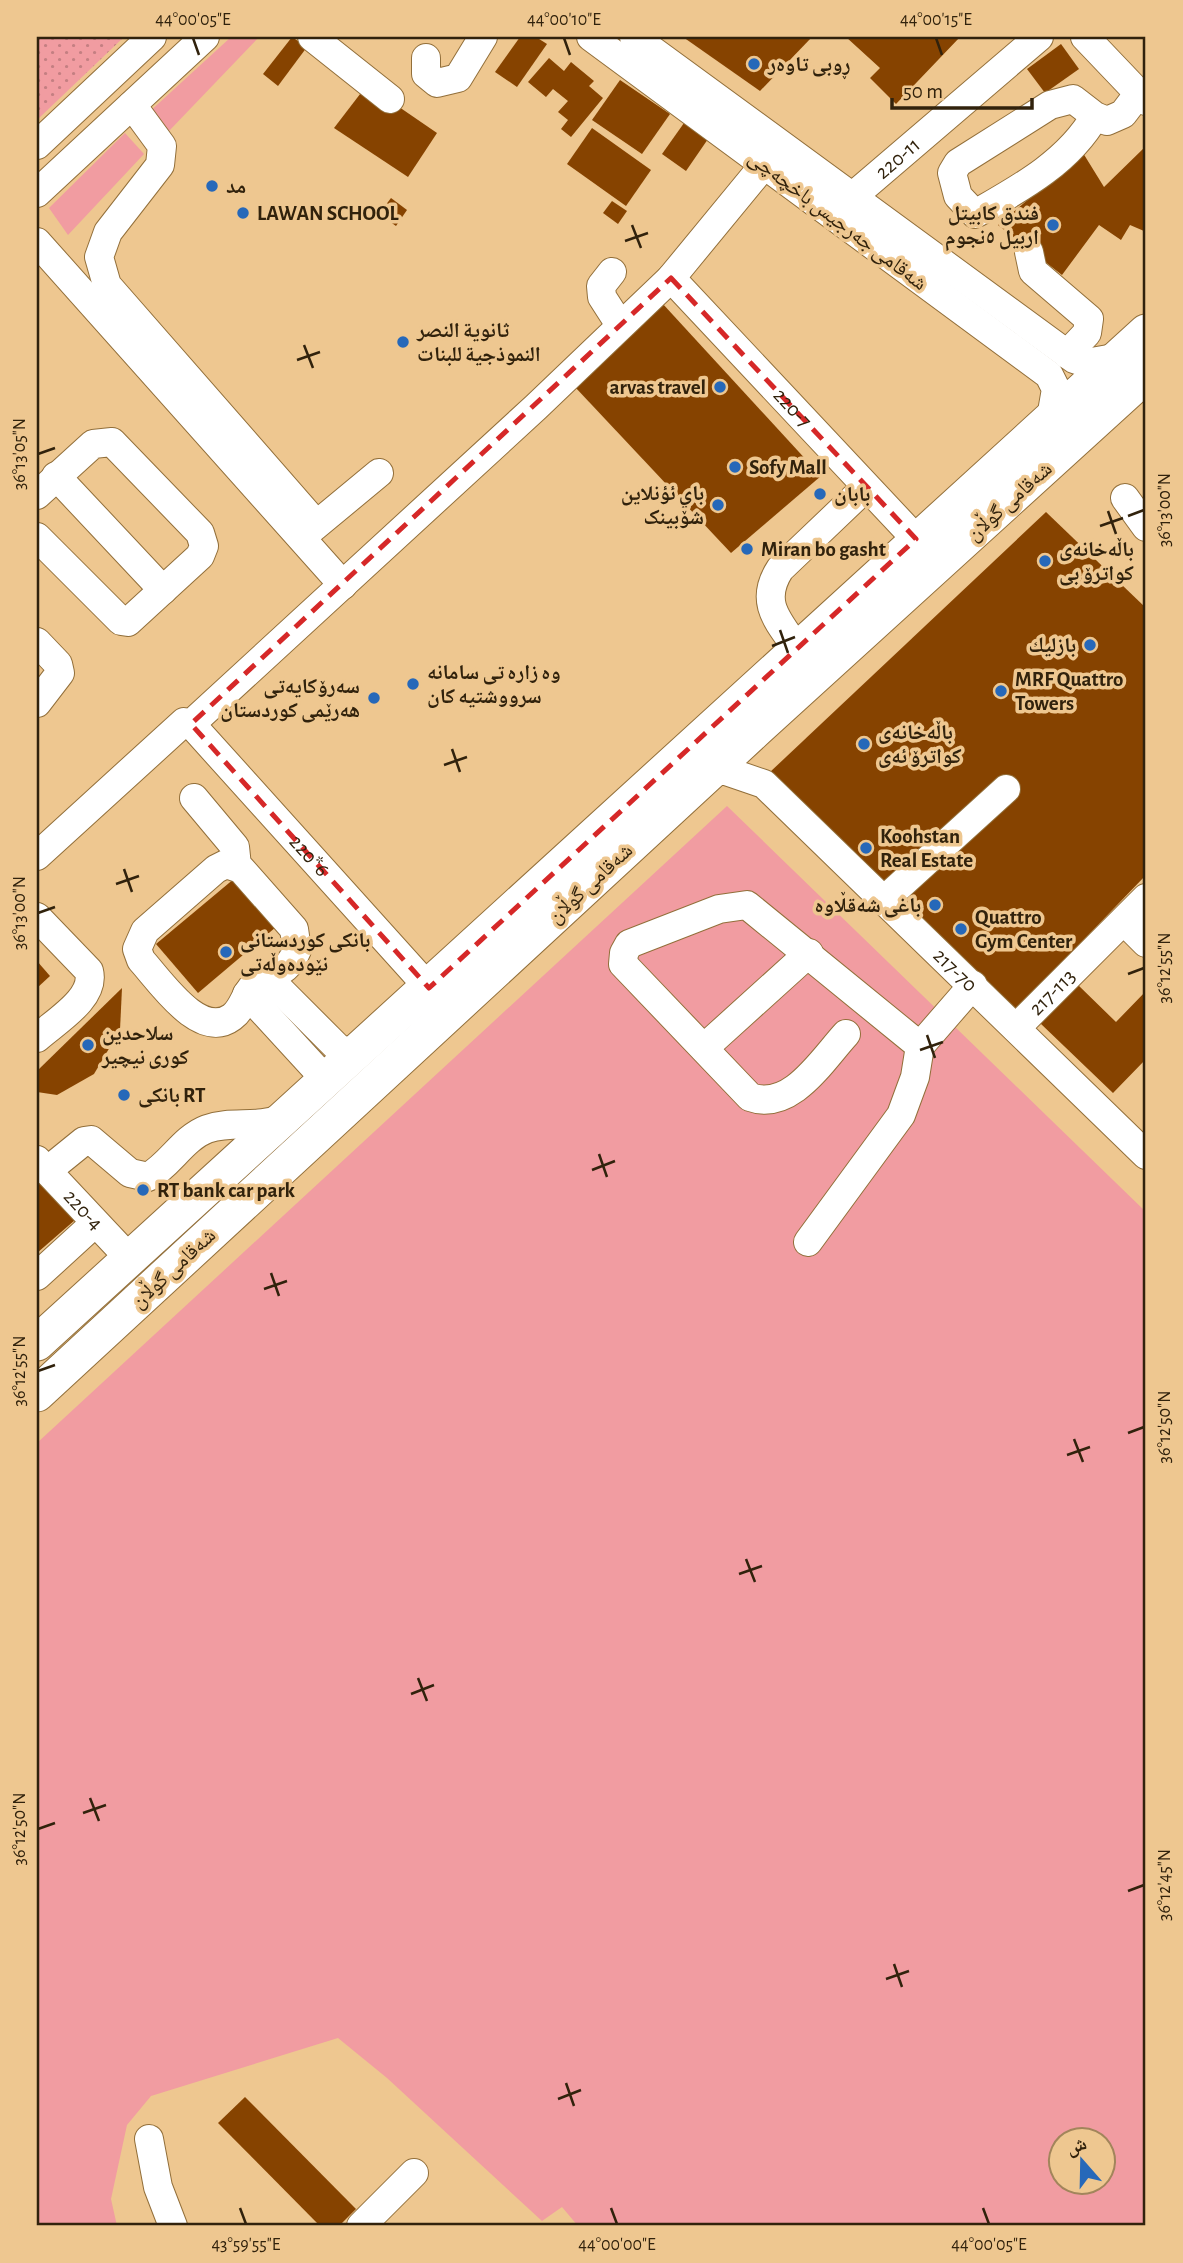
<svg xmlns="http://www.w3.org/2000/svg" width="1183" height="2263" font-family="'Alegreya Sans','Noto Naskh Arabic',sans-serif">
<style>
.green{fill:#f19ca1;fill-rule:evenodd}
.park{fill:url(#park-dots)}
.building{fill:#864300}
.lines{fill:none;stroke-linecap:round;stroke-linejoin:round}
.minor-casing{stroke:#926f3a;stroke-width:30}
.major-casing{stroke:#926f3a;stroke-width:37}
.minor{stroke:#fff;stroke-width:28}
.major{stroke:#fff;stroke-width:35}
.marked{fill:none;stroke:#d62828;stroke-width:5;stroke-dasharray:14 9;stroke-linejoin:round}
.ticks{fill:none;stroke:#31220c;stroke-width:2.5}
.poi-dot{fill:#2668b9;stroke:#eec790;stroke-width:2.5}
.labels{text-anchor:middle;stroke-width:7;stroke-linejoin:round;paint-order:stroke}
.poi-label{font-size:21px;font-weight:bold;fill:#31220c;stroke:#eec790;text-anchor:start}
.street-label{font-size:21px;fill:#31220c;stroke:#eec790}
.neatline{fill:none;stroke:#31220c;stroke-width:2.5}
.ticks-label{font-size:18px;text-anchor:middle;fill:#31220c}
</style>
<defs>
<pattern id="park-dots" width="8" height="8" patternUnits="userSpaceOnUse" patternTransform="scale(1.75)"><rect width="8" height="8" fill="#f19ca1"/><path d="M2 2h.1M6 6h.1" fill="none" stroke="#c47f82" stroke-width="1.8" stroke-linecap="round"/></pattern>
</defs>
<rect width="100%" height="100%" fill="#eec790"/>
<g class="green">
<polygon points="231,37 259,37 169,131 147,114"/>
<polygon points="125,133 144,154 68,235 49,208"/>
<path d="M 727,806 L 1146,1212 L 1146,2226 L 578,2226 L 562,2207 L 542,2221 L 387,2078 L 338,2038 L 151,2096 L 127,2125 L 111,2199 L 117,2226 L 37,2226 L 37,1443 ZM 1060,2140 L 1102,2140 L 1102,2182 L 1060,2182 Z"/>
</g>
<polygon class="park" points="37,37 124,37 37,120"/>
<g class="building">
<polygon points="292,37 307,47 278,86 263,74"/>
<polygon points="520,37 536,37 547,44 517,87 495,72"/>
<polygon points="683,37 812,37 760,91"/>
<polygon points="846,37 960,37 896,104 870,78 880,68"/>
<polygon points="1061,44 1079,69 1045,93 1027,69"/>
<polygon points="549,58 564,71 571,62 594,81 589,86 603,98 571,137 561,129 568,120 558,112 568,101 553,89 546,97 528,82"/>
<polygon points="620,80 670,114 642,154 592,120"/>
<polygon points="367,85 437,133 408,177 334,128"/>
<polygon points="684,123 708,139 686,171 662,154"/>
<polygon points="592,128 651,170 626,206 567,164"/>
<polygon points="1146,146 1144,231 1130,225 1121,240 1099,225 1062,275 998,225 1083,153 1104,187"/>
<polygon points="391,198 407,210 396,226 379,214"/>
<polygon points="612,201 627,211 618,224 603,213"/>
<polygon points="662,303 821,476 731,553 575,387"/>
<polygon points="1046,512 1146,608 1146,875 1016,1010 769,773"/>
<polygon points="235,878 276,927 198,993 156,944"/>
<polygon points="37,961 50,976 37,988"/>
<polygon points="1077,984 1116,1022 1146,991 1146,1059 1113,1093 1040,1023"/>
<polygon points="122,988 120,1030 94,1074 57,1095 37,1092 37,1071"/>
<polygon points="37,1178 75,1220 37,1253"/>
<polygon points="245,2097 356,2209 339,2226 320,2226 218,2123"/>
</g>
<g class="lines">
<defs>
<g id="minor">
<polyline points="312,37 390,99"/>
<polyline points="591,37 1049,375 1056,389 1051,418"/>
<polyline points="634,37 1074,359 1086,363 1120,357"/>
<polyline points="1085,37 1146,101"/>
<polyline points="426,58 426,74 437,83 458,78 483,37"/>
<polyline points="132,105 162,146 160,165 108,232 99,257 107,285 316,524"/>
<path d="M 1095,116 C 1069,162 1019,189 975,214 L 958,196 L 952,173 L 958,163 L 1050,105 L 1073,99 L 1095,116 L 1107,121 L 1123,114 L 1139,93"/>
<polyline points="37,145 152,37"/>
<polyline points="37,193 205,37"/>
<path id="s1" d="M 852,197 L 1039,37"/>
<polyline points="37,242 343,585"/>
<polyline points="1029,252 1033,271 1089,319 1087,333 1067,354"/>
<polyline points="612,272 601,286 602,297 620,325"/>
<path id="s2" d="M 671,278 L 916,539"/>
<polyline points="56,476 163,590"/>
<polyline points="37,495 93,444 112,442 200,533 204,546 200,556 128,622 121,621 37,537"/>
<polyline points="1125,498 1146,527"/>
<polyline points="303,536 379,473"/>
<polyline points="37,642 58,664 60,673 37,703"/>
<path d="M 799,651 C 779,622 758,603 780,569 L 866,487"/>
<path id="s3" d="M 191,724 L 429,988"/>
<path id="s4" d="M 711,771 L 726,771 L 764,784 L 1146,1155"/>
<polyline points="194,798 235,847 237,866"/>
<polyline points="37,856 184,722 191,724 536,407 671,278 764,165"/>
<path d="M 226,864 L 241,869 L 294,929 L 297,950 C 285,979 270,969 253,986 C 244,996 243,1009 232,1017 C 200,1041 161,982 141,960 L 137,949 L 145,931 L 216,869 Z"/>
<polyline points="884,900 1006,789"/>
<path d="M 37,917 L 89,971 C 96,998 56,1021 37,1038"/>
<polyline points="1124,921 1146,943"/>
<polyline points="268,978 338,1048 354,1054"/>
<polyline points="247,994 326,1080"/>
<path id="s5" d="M 1016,1028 L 1146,898"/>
<path d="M 846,1034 C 822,1060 791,1112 750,1097 L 623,964 L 624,953 L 629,944 L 719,909 L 747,905 L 920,1046"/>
<polyline points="704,1048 809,953"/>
<path id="s6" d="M 37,1160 L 130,1259"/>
<path d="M 47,1171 L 84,1141 L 91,1140 L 130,1173 L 148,1177 C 170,1165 183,1138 207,1129 C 232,1120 258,1129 282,1118"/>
<polyline points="808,1242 901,1115 915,1077 920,1046 973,985"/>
<polyline points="37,1276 95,1223"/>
<polyline points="149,2139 158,2187 173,2226"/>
<polyline points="361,2226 414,2173"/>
</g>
<g id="major">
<polyline points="37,1343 1146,332"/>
<polyline points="37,1394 757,729 1146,375"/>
</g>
</defs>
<use href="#minor" class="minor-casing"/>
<use href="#major" class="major-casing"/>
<use href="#minor" class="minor"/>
<use href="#major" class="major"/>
</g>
<path class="marked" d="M 671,278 L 916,539 L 429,988 L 191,724 Z"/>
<path class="ticks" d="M 193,38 L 199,55M 564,38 L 570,55M 936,38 L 942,55M 632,225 L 641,248M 625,241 L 648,233M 304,345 L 313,368M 297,360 L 320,352M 38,454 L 55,448M 1108,511 L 1116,534M 1128,516 L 1144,510M 1100,526 L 1123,518M 780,630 L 788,653M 772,646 L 795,637M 452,749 L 460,772M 444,765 L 467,757M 124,869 L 132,892M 116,884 L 139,876M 38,913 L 55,907M 1128,974 L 1144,968M 927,1035 L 935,1058M 920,1050 L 943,1042M 599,1154 L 607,1177M 592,1170 L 615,1161M 271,1273 L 279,1296M 264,1289 L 287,1281M 38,1371 L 55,1365M 1128,1433 L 1144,1427M 1074,1439 L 1083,1462M 1067,1455 L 1090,1447M 746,1559 L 755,1582M 739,1574 L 762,1566M 418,1678 L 427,1701M 411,1694 L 434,1685M 90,1798 L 99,1821M 83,1813 L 106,1805M 38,1829 L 55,1823M 1128,1891 L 1144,1885M 894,1964 L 902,1987M 886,1979 L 909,1971M 566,2083 L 574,2106M 558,2099 L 581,2090M 240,2208 L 246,2224M 611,2208 L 617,2224M 983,2208 L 989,2224"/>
<g class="poi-dot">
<circle cx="754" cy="64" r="7"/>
<circle cx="212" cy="186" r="7"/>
<circle cx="243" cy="213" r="7"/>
<circle cx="1053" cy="225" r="7"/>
<circle cx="403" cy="342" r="7"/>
<circle cx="720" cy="387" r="7"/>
<circle cx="735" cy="467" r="7"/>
<circle cx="820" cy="494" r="7"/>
<circle cx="718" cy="505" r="7"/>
<circle cx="747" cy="549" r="7"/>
<circle cx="1045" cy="561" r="7"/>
<circle cx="1090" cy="645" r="7"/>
<circle cx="413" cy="684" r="7"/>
<circle cx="1001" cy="691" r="7"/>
<circle cx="374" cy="698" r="7"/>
<circle cx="864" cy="744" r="7"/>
<circle cx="866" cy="848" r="7"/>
<circle cx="935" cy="905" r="7"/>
<circle cx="961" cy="929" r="7"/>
<circle cx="226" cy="952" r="7"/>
<circle cx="88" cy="1045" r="7"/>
<circle cx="124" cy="1095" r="7"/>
<circle cx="143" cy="1190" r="7"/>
</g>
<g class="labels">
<g class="poi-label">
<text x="768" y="71">ڕوبی تاوەر</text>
<text x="226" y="193">مد</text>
<text x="257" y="220">LAWAN SCHOOL</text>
<text x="1039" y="220" text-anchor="end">فندق كابيتل<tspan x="1039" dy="24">اربيل ٥نجوم</tspan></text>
<text x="417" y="337">ثانوية النصر<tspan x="417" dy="24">النموذجية للبنات</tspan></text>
<text x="706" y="394" text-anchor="end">arvas travel</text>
<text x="749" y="474">Sofy Mall</text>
<text x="704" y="500" text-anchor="end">باي ئؤنلاین<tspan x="704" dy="24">شۆبینک</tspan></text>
<text x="834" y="501">بابان</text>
<text x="761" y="556">Miran bo gasht</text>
<text x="1059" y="556">باڵەخانەی<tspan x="1059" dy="24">کواترۆ بی</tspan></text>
<text x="1076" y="652" text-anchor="end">بازليك</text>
<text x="427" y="679">وه زاره تى سامانه<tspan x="427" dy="24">سرووشتيه كان</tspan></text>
<text x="1015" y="686">MRF Quattro<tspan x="1015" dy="24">Towers</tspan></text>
<text x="360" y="693" text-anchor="end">سەرۆكایەتی<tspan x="360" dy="24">هەرێمی كوردستان</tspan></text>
<text x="878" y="739">باڵەخانەی<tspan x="878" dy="24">کواترۆ ئەی</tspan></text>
<text x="880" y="843">Koohstan<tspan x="880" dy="24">Real Estate</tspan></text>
<text x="921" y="912" text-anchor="end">باغی شەقڵاوە</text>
<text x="975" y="924">Quattro<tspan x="975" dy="24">Gym Center</tspan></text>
<text x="240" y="947">بانکی کوردستانی<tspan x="240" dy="24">نێودەوڵەتی</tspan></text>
<text x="102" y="1040">سلاحدین<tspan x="102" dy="24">كوری نیچیر</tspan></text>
<text x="138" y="1102">بانكی RT</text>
<text x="157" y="1197">RT bank car park</text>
</g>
<g class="street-label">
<text dy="7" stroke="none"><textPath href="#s1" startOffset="60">220-11</textPath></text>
<text transform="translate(838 220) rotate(37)" y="7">شەقامی جەرجیس باخچەچی</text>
<text dy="7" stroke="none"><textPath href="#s2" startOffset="178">220-7</textPath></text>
<text transform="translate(1009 501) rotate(-42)" y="7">شەقامی گوڵان</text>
<text dy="7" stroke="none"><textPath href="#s3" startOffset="177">220*6</textPath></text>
<text transform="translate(590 883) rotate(-43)" y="7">شەقامی گوڵان</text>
<text dy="7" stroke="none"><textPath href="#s4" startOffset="322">217-70</textPath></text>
<text dy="7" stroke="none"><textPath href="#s5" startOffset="51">217-113</textPath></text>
<text dy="7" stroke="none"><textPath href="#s6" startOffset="68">220-4</textPath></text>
<text transform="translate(173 1268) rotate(-43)" y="7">شەقامی گوڵان</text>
</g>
</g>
<rect width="1183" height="2263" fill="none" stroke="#eec790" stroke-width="77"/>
<g transform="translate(1082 2161) rotate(340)"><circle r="33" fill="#eec790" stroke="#a2855b" stroke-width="2"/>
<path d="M0-5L12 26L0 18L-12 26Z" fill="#2668b9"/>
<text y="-10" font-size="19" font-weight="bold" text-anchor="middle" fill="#31220c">ش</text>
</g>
<path d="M892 98v10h140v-10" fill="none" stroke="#31220c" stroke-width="3.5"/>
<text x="903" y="98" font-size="21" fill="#31220c" stroke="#eec790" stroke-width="5" paint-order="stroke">50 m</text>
<rect x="38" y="38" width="1106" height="2186" class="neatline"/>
<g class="ticks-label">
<text x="193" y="25">44°00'05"E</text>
<text x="564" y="25">44°00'10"E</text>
<text x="936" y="25">44°00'15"E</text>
<text transform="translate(19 454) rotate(-90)" y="6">36°13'05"N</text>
<text transform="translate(1164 510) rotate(-90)" y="6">36°13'00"N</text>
<text transform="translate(19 913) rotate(-90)" y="6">36°13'00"N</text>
<text transform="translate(1164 968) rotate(-90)" y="6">36°12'55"N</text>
<text transform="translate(19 1371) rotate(-90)" y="6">36°12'55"N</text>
<text transform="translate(1164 1427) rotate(-90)" y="6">36°12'50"N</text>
<text transform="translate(19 1829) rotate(-90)" y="6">36°12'50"N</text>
<text transform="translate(1164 1885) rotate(-90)" y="6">36°12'45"N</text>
<text x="246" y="2250">43°59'55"E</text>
<text x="617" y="2250">44°00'00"E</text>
<text x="989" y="2250">44°00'05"E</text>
</g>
</svg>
